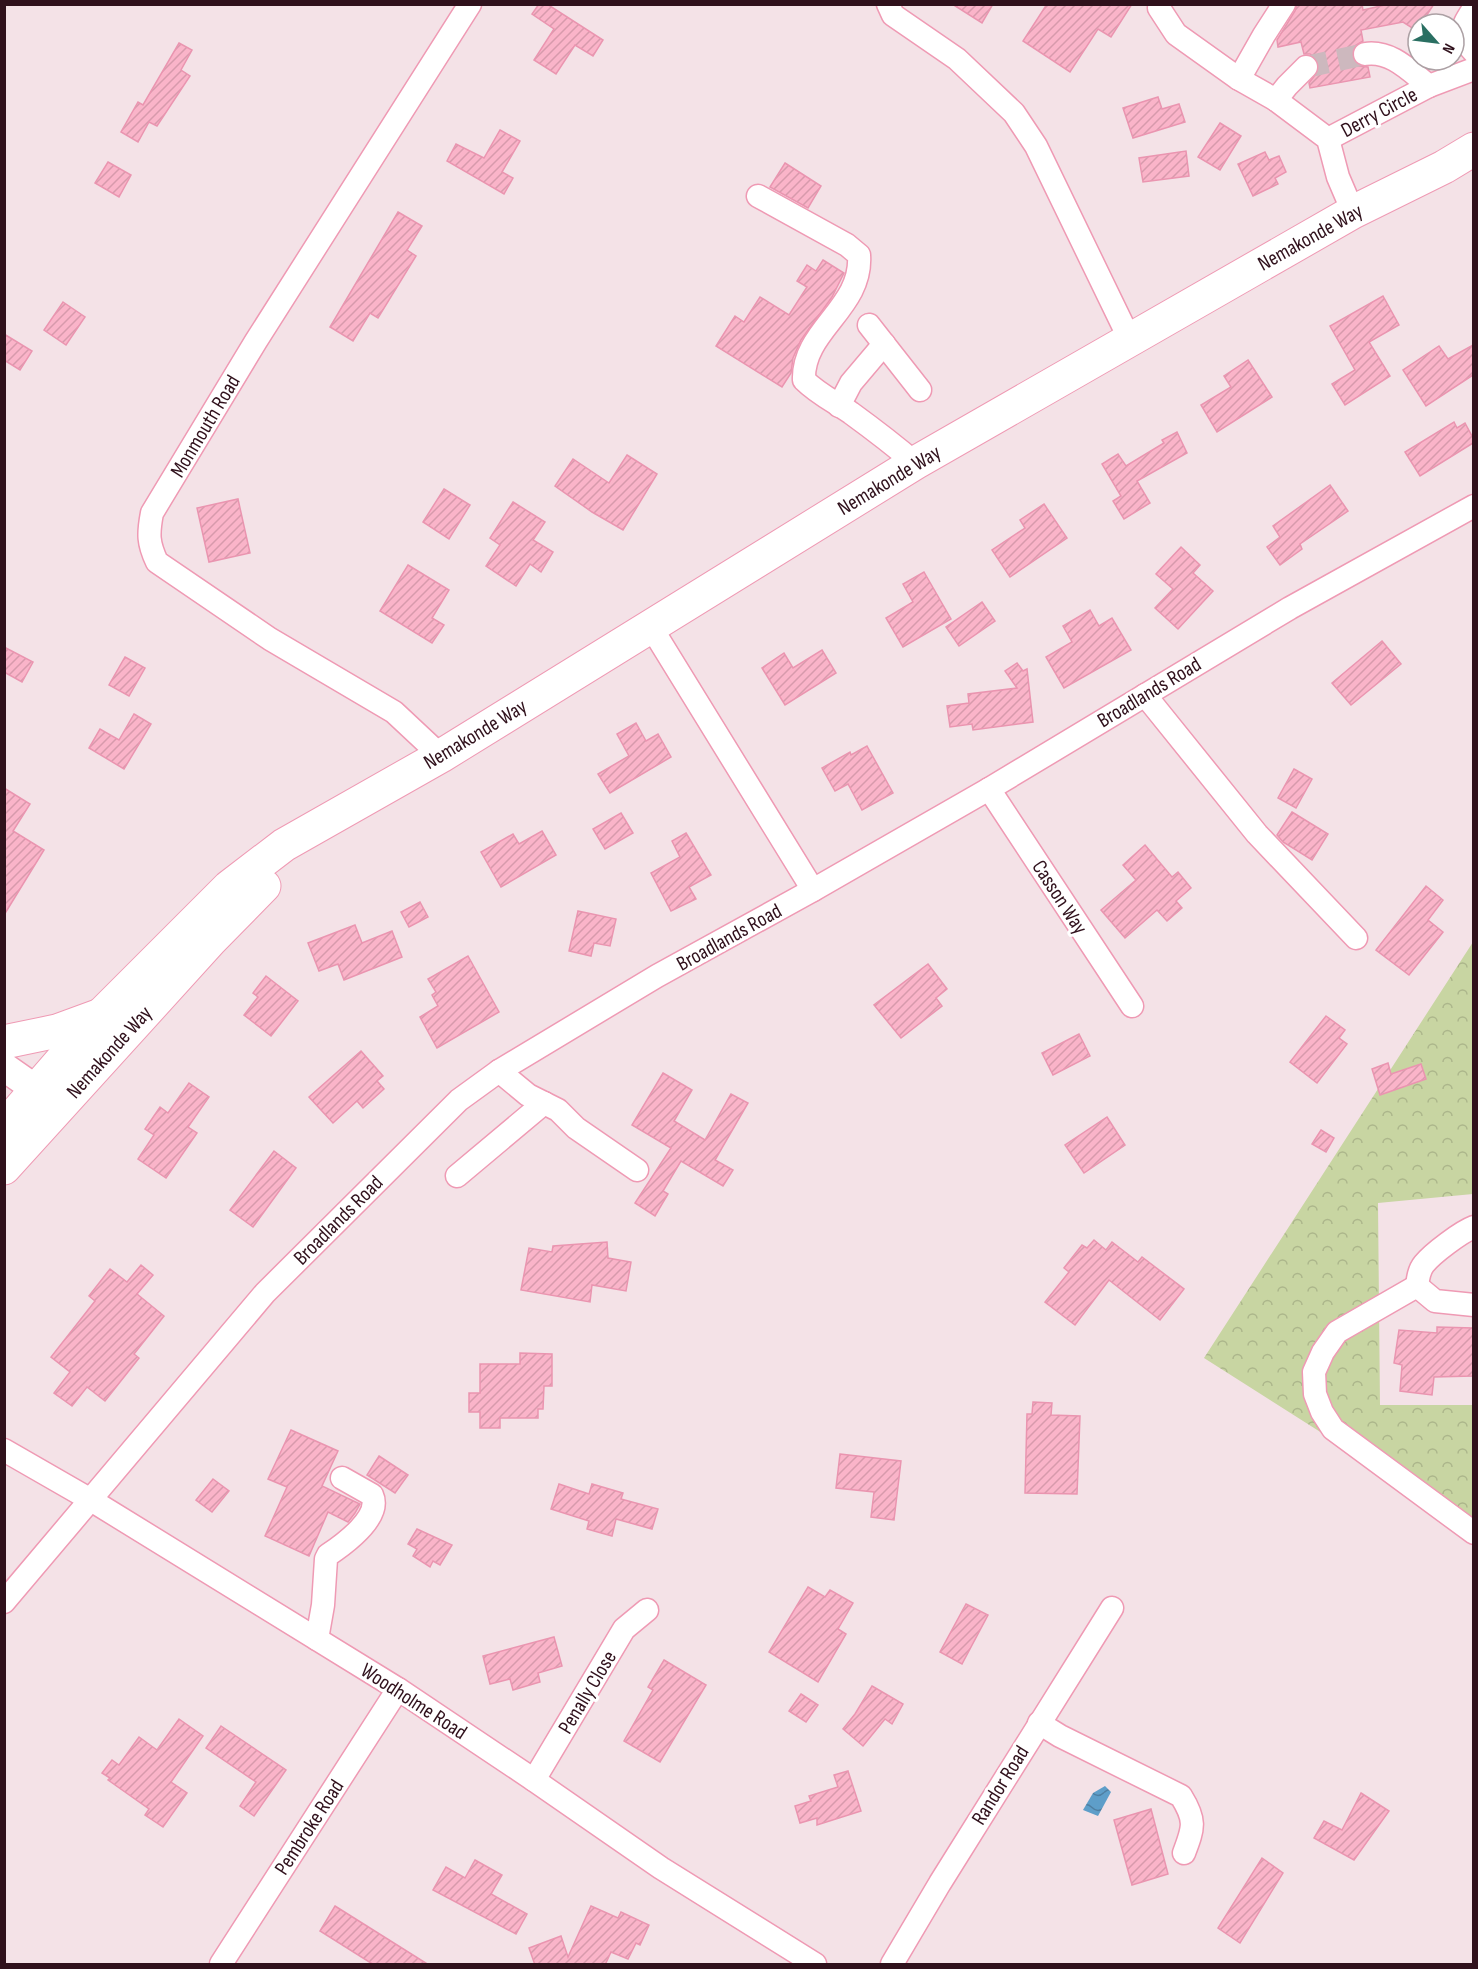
<svg xmlns="http://www.w3.org/2000/svg" width="1478" height="1969" font-family="'Sofia Sans Condensed',sans-serif">
<style>
.forest{fill:url(#forest-crowns)}
.water{fill:url(#water-waves)}
.building{fill:url(#building-hatch);stroke:#ea95b0;stroke-width:1.5}
.lines{fill:none;stroke-linecap:round;stroke-linejoin:round}
.minor-tunnel{stroke:#cdb8be;stroke-width:22;stroke-dasharray:22 11;stroke-linecap:butt}
.minor-casing{stroke:#ef9ab4;stroke-width:25}
.major-casing{stroke:#ef9ab4;stroke-width:31}
.highway-casing{stroke:#ef9ab4;stroke-width:35}
.minor{stroke:#fff;stroke-width:22}
.major{stroke:#fff;stroke-width:28}
.highway{stroke:#fff;stroke-width:33}
.labels{text-anchor:middle;stroke-width:6;stroke-linejoin:round;paint-order:stroke}
.street-label{font-size:21px;fill:#30111c;stroke:#fff}
</style>
<defs>
<pattern id="forest-crowns" width="20" height="18" patternUnits="userSpaceOnUse" patternTransform="scale(1.5)"><rect width="20" height="18" fill="#c8d5a2"/><path d="M2 6a3 3 0 1 1 6 0M12 15a3 3 0 1 1 6 0" fill="none" stroke="#acb68b"/></pattern>
<pattern id="water-waves" width="16" height="10" patternUnits="userSpaceOnUse" patternTransform="scale(1.5)"><rect width="16" height="10" fill="#5e9ec9"/><path d="M0 5q4-4 8 0t8 0" fill="none" stroke="#4e7fa2"/></pattern>
<pattern id="building-hatch" width="6" height="6" patternUnits="userSpaceOnUse" patternTransform="scale(1.5)"><rect width="6" height="6" fill="#fab4c9"/><path d="M-1 1l2-2M0 6l6-6M5 7l2-2" fill="none" stroke="#d79aac"/></pattern>
</defs>
<rect width="100%" height="100%" fill="#f4e2e7"/>
<polygon class="forest" points="1473,942 1473,1194 1378,1203 1380,1405 1473,1405 1473,1529 1204,1358"/>
<polygon class="water" points="1105,1786 1111,1792 1098,1816 1083,1810 1093,1793"/>
<g class="building">
<polygon points="539,4 547,4 603,40 593,56 575,45 556,74 534,60 554,29 532,14"/>
<polygon points="952,4 993,4 982,23"/>
<polygon points="1047,4 1132,4 1111,37 1098,29 1070,72 1023,41"/>
<polygon points="1297,4 1362,4 1363,10 1389,4 1434,4 1421,24 1418,24 1417,31 1403,22 1361,30 1363,41 1353,47 1352,55 1353,61 1358,66 1368,67 1370,77 1310,88 1309,83 1319,70 1319,63 1316,58 1310,54 1304,54 1301,42 1278,47 1277,40 1295,11"/>
<polygon points="179,43 192,50 181,70 190,76 157,126 149,122 138,142 121,132 138,102 143,105"/>
<polygon points="1158,97 1162,109 1179,104 1185,122 1133,138 1123,108"/>
<polygon points="1220,123 1241,136 1220,170 1198,157"/>
<polygon points="500,130 520,141 502,172 513,178 504,194 447,161 456,144 484,158"/>
<polygon points="1186,151 1189,176 1143,182 1139,158"/>
<polygon points="1265,152 1269,160 1279,156 1286,172 1275,178 1278,184 1253,196 1238,164"/>
<polygon points="108,162 131,175 119,197 95,183"/>
<polygon points="785,163 821,186 808,208 770,187"/>
<polygon points="398,212 422,226 407,250 416,256 378,318 370,313 353,341 330,327"/>
<polygon points="823,260 844,273 832,297 801,340 793,358 791,373 782,387 716,346 735,316 744,322 760,297 789,315 807,287 797,281 807,265 816,271"/>
<polygon points="1383,296 1399,325 1369,342 1390,376 1345,405 1332,384 1355,370 1330,326"/>
<polygon points="63,302 85,317 66,345 44,330"/>
<polygon points="4,334 32,351 20,370 4,360"/>
<polygon points="1473,345 1473,375 1426,406 1403,370 1439,346 1448,359"/>
<polygon points="1248,360 1272,397 1217,432 1201,405 1231,387 1224,376"/>
<polygon points="1454,422 1457,428 1465,423 1473,438 1473,443 1420,476 1405,452"/>
<polygon points="1177,432 1187,453 1137,481 1150,503 1124,519 1113,501 1121,496 1102,464 1118,454 1126,466 1164,443 1162,440"/>
<polygon points="627,455 657,474 623,530 592,512 555,486 573,459 609,483"/>
<polygon points="1330,485 1348,511 1300,544 1302,549 1280,565 1267,547 1280,537 1273,526"/>
<polygon points="444,489 470,505 449,539 423,522"/>
<polygon points="238,499 250,553 209,562 197,508"/>
<polygon points="513,502 545,522 533,540 553,552 541,572 530,564 516,586 486,566 500,545 490,538"/>
<polygon points="1044,504 1067,538 1010,577 992,550 1025,528 1020,520"/>
<polygon points="1181,547 1200,565 1193,573 1213,591 1178,629 1155,608 1173,589 1156,574"/>
<polygon points="408,565 449,590 432,618 444,625 432,643 380,611"/>
<polygon points="924,572 951,619 903,647 886,618 913,602 903,584"/>
<polygon points="982,602 995,621 959,646 946,627"/>
<polygon points="1090,610 1099,626 1112,618 1131,650 1064,688 1046,657 1072,642 1063,626"/>
<polygon points="1382,641 1401,664 1351,705 1332,683"/>
<polygon points="4,647 33,662 22,682 4,672"/>
<polygon points="822,650 836,673 785,705 762,668 784,653 793,668"/>
<polygon points="125,657 145,668 129,696 109,685"/>
<polygon points="1017,663 1023,671 1027,669 1033,722 973,730 972,724 950,727 947,706 969,703 968,694 1017,688 1005,671"/>
<polygon points="134,714 151,724 124,769 89,748 100,729 119,740"/>
<polygon points="636,723 646,741 658,734 671,757 610,793 598,774 629,756 617,734"/>
<polygon points="867,746 893,793 862,810 848,784 835,791 822,768 850,752 851,755"/>
<polygon points="1294,769 1312,779 1296,808 1278,798"/>
<polygon points="4,788 30,804 13,831 44,850 4,915"/>
<polygon points="1292,812 1328,834 1312,860 1283,842 1277,835"/>
<polygon points="621,813 633,833 605,849 593,829"/>
<polygon points="542,831 556,855 501,887 481,852 513,834 519,844"/>
<polygon points="686,833 711,875 689,887 696,899 671,911 651,873 680,857 672,841"/>
<polygon points="1145,845 1172,877 1178,872 1191,888 1176,901 1182,908 1167,921 1157,910 1125,938 1101,910 1136,880 1123,865"/>
<polygon points="1426,886 1443,900 1428,920 1443,932 1409,975 1376,950"/>
<polygon points="420,902 428,917 409,927 401,912"/>
<polygon points="578,911 616,919 610,946 594,943 591,956 569,951"/>
<polygon points="355,925 362,943 392,931 402,957 344,980 338,964 319,971 308,943"/>
<polygon points="468,956 499,1012 437,1048 420,1017 438,1006 432,995 436,992 428,979"/>
<polygon points="928,964 947,989 936,998 942,1006 901,1038 874,1005"/>
<polygon points="266,976 298,1001 271,1036 244,1015 258,997 253,993"/>
<polygon points="1326,1016 1345,1030 1339,1038 1347,1044 1317,1083 1290,1062"/>
<polygon points="1079,1034 1090,1056 1053,1075 1042,1053"/>
<polygon points="361,1051 383,1076 377,1081 384,1089 363,1108 357,1101 333,1123 309,1097"/>
<polygon points="1388,1063 1391,1074 1421,1064 1426,1079 1380,1095 1372,1069"/>
<polygon points="663,1073 692,1090 674,1121 705,1140 731,1094 748,1103 715,1160 733,1170 723,1186 681,1161 663,1191 668,1194 655,1216 635,1203 671,1148 632,1125"/>
<polygon points="189,1083 209,1097 188,1127 197,1133 166,1178 138,1159 154,1135 145,1129 160,1107 168,1113"/>
<polygon points="1107,1117 1125,1145 1084,1173 1065,1145"/>
<polygon points="1321,1130 1334,1138 1326,1152 1312,1144"/>
<polygon points="274,1151 296,1168 253,1227 230,1210"/>
<polygon points="1094,1240 1106,1250 1112,1242 1138,1262 1142,1257 1184,1289 1160,1320 1109,1280 1075,1325 1045,1302 1069,1272 1064,1268 1082,1245 1087,1248"/>
<polygon points="607,1242 608,1258 631,1262 626,1291 592,1285 590,1302 521,1290 529,1248 552,1252 553,1246"/>
<polygon points="141,1265 153,1275 137,1294 164,1316 134,1354 139,1358 105,1401 87,1387 72,1406 54,1393 70,1372 51,1357 95,1301 89,1296 110,1269 127,1282"/>
<polygon points="1437,1327 1473,1328 1473,1376 1434,1377 1432,1395 1400,1391 1402,1365 1394,1363 1399,1330 1437,1333"/>
<polygon points="520,1353 552,1354 552,1386 544,1386 543,1409 538,1409 538,1418 500,1418 500,1428 480,1428 480,1412 469,1412 469,1393 480,1393 480,1364 520,1364"/>
<polygon points="1033,1402 1052,1403 1051,1415 1080,1416 1077,1494 1025,1493 1027,1414 1032,1414"/>
<polygon points="291,1430 338,1451 322,1486 360,1504 355,1513 348,1522 328,1512 309,1556 265,1536 287,1487 268,1479"/>
<polygon points="840,1454 901,1461 894,1520 871,1517 874,1492 836,1488"/>
<polygon points="379,1456 408,1475 395,1493 367,1475"/>
<polygon points="213,1479 229,1491 212,1512 196,1500"/>
<polygon points="559,1484 589,1494 592,1484 623,1493 621,1499 658,1509 652,1529 616,1519 612,1536 587,1529 589,1521 551,1509"/>
<polygon points="417,1529 452,1545 440,1565 433,1561 430,1567 413,1556 417,1549 408,1544"/>
<polygon points="808,1587 825,1597 830,1590 853,1603 838,1629 846,1634 818,1682 769,1652"/>
<polygon points="966,1604 988,1615 962,1664 940,1652"/>
<polygon points="554,1637 562,1666 538,1673 540,1682 513,1690 510,1679 490,1684 483,1656"/>
<polygon points="664,1660 706,1685 660,1762 624,1741 653,1690 648,1687"/>
<polygon points="872,1686 903,1704 892,1724 885,1719 863,1746 843,1729 855,1714"/>
<polygon points="801,1694 818,1705 806,1722 789,1711"/>
<polygon points="179,1719 203,1736 171,1782 187,1793 163,1827 145,1815 149,1809 108,1780 110,1778 102,1773 112,1760 119,1765 139,1737 157,1750"/>
<polygon points="221,1726 286,1770 254,1816 240,1806 256,1782 206,1748"/>
<polygon points="848,1771 861,1811 817,1825 817,1818 800,1823 795,1806 811,1801 809,1796 838,1787 834,1775"/>
<polygon points="1361,1793 1389,1811 1354,1860 1314,1838 1324,1821 1342,1830"/>
<polygon points="1151,1809 1168,1874 1132,1885 1114,1820"/>
<polygon points="1262,1858 1283,1873 1240,1943 1218,1928"/>
<polygon points="475,1860 502,1875 491,1894 527,1914 516,1934 433,1890 446,1867 465,1878"/>
<polygon points="335,1906 429,1965 374,1965 320,1931"/>
<polygon points="591,1906 618,1918 621,1912 649,1925 640,1945 636,1943 628,1959 611,1952 605,1965 535,1965 529,1948 561,1936 568,1957"/>
</g>
<g class="lines">
<polyline class="minor-tunnel" points="1306,67 1365,54"/>
<defs>
<g id="minor">
<polyline points="888,4 893,15 957,59 1014,113 1036,146 1130,340"/>
<polyline points="1160,4 1159,8 1176,34 1239,79 1276,100 1328,139 1338,177 1353,212"/>
<path d="M 1474,8 C 1462,27 1456,34 1474,52"/>
<path d="M 1365,54 C 1391,50 1410,71 1429,86"/>
<polyline points="1239,79 1264,35 1284,4"/>
<polyline points="1276,100 1287,86 1306,67"/>
<polyline points="1328,139 1429,86 1474,69"/>
<path d="M 758,196 L 847,245 L 859,255 C 863,308 802,330 804,380 C 818,394 835,402 851,413 C 873,429 894,445 915,463"/>
<polyline points="869,325 920,390"/>
<polyline points="839,406 851,383 884,344"/>
<polyline points="651,627 813,890"/>
<polyline points="1145,695 1257,834 1356,938"/>
<path d="M 441,756 L 394,712 L 270,639 L 157,562 C 148,543 148,534 152,513 L 256,341 L 470,4"/>
<polyline points="989,789 1132,1006"/>
<polyline points="499,1071 528,1095 558,1110 576,1128 637,1170"/>
<polyline points="457,1176 544,1103"/>
<polyline points="1417,1286 1337,1332 1323,1352 1314,1372 1315,1394 1322,1412 1333,1429 1474,1533"/>
<path d="M 1417,1286 C 1418,1278 1419,1270 1424,1264 C 1433,1253 1461,1232 1474,1227"/>
<polyline points="1417,1286 1435,1301 1474,1305"/>
<polyline points="4,1450 91,1500 398,1689 534,1780 661,1868 815,1964"/>
<polyline points="4,1602 265,1293 459,1100 499,1071 657,976 813,890 989,789 1290,608 1474,506"/>
<path d="M 317,1639 L 323,1605 L 326,1559 L 328,1555 C 343,1545 382,1517 372,1495 L 342,1478"/>
<path d="M 1039,1723 L 1060,1736 L 1181,1796 C 1196,1820 1194,1827 1184,1853"/>
<polyline points="534,1780 624,1629 647,1610"/>
<polyline points="221,1964 398,1689"/>
<polyline points="892,1964 940,1883 1112,1608"/>
</g>
<polyline id="major" points="4,1067 54,1102"/>
<g id="highway">
<polyline points="4,1042 57,1031 98,1016"/>
<polyline points="4,1127 101,1015 229,887 284,845 441,756 915,463 1353,212 1444,167 1474,149"/>
<polyline points="4,1168 211,940 264,886"/>
</g>
</defs>
<use href="#minor" class="minor-casing"/>
<use href="#major" class="major-casing"/>
<use href="#highway" class="highway-casing"/>
<use href="#minor" class="minor"/>
<use href="#major" class="major"/>
<use href="#highway" class="highway"/>
</g>
<g class="labels">
<g class="street-label">
<text transform="translate(1379 112) rotate(-28)" y="7">Derry Circle</text>
<text transform="translate(1310 237) rotate(-29)" y="7">Nemakonde Way</text>
<text transform="translate(205 426) rotate(-59)" y="7">Monmouth Road</text>
<text transform="translate(889 480) rotate(-31)" y="7">Nemakonde Way</text>
<text transform="translate(1149 692) rotate(-31)" y="7">Broadlands Road</text>
<text transform="translate(475 734) rotate(-31)" y="7">Nemakonde Way</text>
<text transform="translate(1060 897) rotate(57)" y="7">Casson Way</text>
<text transform="translate(729 937) rotate(-29)" y="7">Broadlands Road</text>
<text transform="translate(109 1052) rotate(-48)" y="7">Nemakonde Way</text>
<text transform="translate(338 1220) rotate(-45)" y="7">Broadlands Road</text>
<text transform="translate(587 1692) rotate(-59)" y="7">Penally Close</text>
<text transform="translate(414 1701) rotate(33)" y="7">Woodholme Road</text>
<text transform="translate(1000 1785) rotate(-58)" y="7">Randor Road</text>
<text transform="translate(309 1827) rotate(-57)" y="7">Pembroke Road</text>
</g>
</g>
<rect width="1478" height="1969" fill="none" stroke="#30111c" stroke-width="12"/>
<g transform="translate(1436 42) rotate(118)"><circle r="28" fill="#ffffff" stroke="#aca0a4" stroke-width="1.5"/>
<path d="M0-4.5L10 22L0 15L-10 22Z" fill="#2a6f62"/>
<text y="-9" font-size="16" font-weight="bold" text-anchor="middle" fill="#30111c">N</text>
</g>
</svg>
